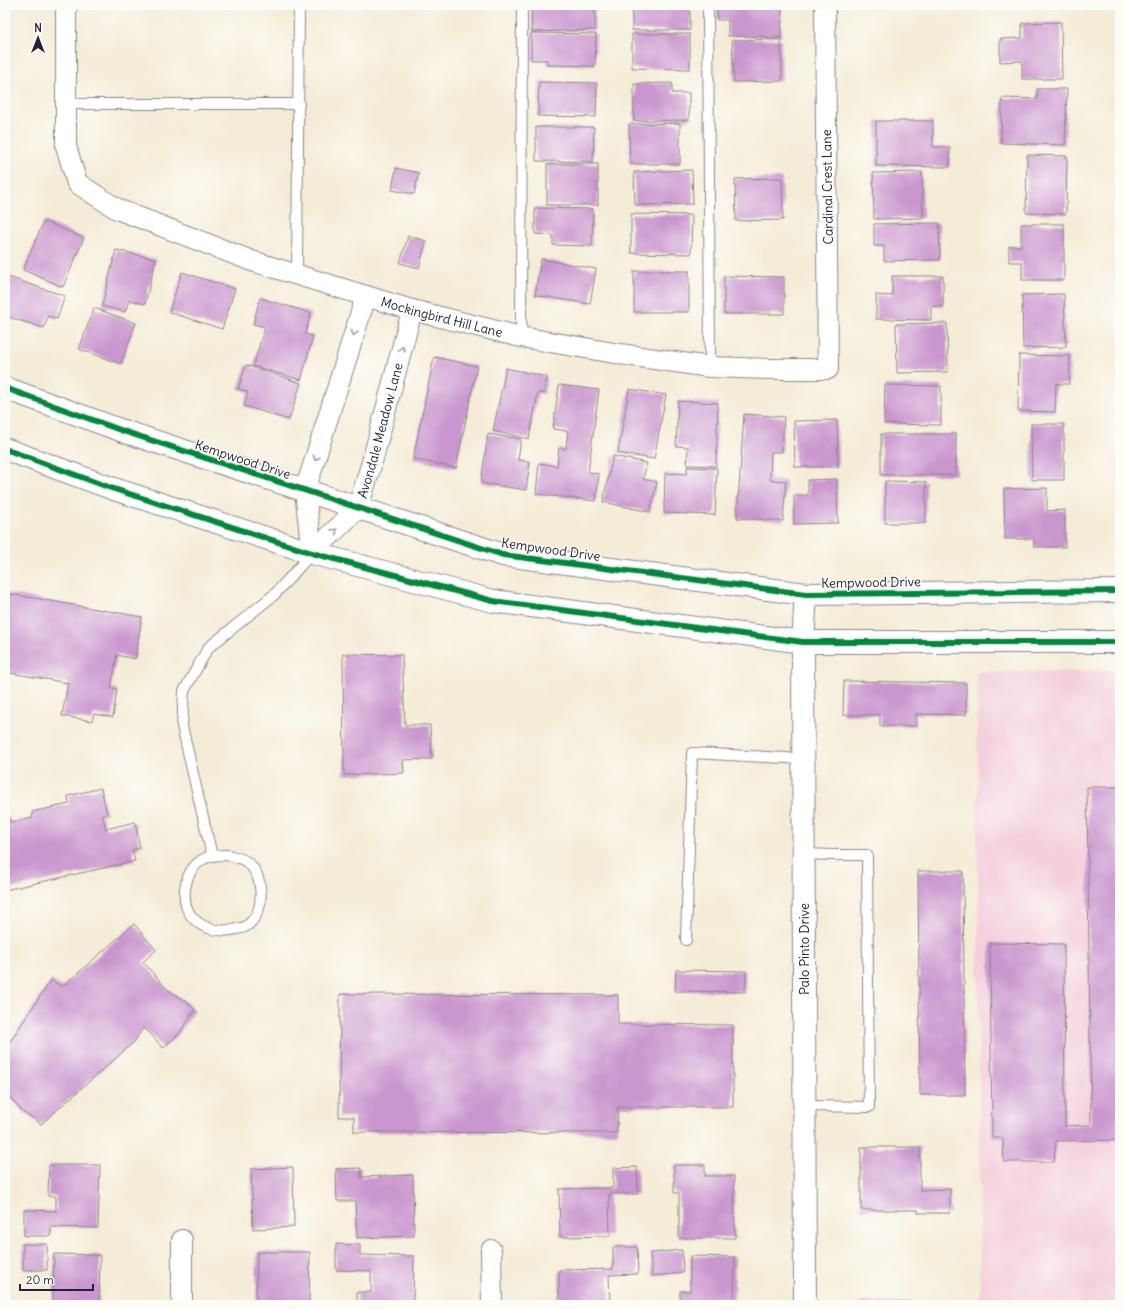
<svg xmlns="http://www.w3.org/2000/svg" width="1125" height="1310" font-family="Delius,sans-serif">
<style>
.built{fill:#f4cfdc}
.building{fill:#ca96cf}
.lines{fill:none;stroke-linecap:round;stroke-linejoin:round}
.service-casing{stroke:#8b8789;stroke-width:12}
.minor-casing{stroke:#8b8789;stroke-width:22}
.tertiary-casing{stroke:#8b8789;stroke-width:24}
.secondary-casing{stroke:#8b8789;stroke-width:24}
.service{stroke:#fff;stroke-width:10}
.minor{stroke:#fff;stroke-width:20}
.tertiary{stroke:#fff;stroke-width:22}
.secondary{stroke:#fff;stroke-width:22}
.cycleway-casing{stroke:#fdfcf7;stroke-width:8}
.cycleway{stroke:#00873e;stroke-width:6}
.oneway{stroke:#9c9ca7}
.labels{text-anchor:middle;stroke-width:3;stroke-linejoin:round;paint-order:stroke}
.street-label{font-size:13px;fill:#22223b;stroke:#fdfcf7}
</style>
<rect width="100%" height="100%" fill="#fdfcf7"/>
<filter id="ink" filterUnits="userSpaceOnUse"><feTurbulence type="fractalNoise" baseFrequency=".025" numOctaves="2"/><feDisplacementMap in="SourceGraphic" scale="8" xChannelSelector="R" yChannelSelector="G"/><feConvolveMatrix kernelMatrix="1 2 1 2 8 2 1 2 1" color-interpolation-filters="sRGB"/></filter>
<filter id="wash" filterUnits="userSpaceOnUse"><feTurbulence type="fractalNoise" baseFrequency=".012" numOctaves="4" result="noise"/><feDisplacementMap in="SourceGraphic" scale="16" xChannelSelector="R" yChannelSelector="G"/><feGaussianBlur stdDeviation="0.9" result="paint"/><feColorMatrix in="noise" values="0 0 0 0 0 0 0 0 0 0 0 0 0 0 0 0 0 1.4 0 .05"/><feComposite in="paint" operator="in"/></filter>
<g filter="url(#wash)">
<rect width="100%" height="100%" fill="#f4ecd7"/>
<polygon class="built" points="1120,671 1120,1305 980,1305 977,672"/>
<g id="blocks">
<g class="building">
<polygon points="531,5 595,5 595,30 532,32"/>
<rect x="632" y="5" width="58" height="25"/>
<polygon points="717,5 782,5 781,37 728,36 728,20 717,20"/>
<polygon points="1061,22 1062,79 1022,79 1022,61 1000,62 1000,39 1022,38 1022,23"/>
<polygon points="531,33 596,34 595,66 547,65 547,60 531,60"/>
<polygon points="632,34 690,34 690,69 632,68"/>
<polygon points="781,39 782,81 734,82 732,40"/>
<polygon points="539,82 597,83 596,117 538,116"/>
<polygon points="672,83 672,93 689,93 689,120 634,121 634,84"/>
<polygon points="1037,89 1067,89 1065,145 1001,143 1002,98 1037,99"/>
<polygon points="876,121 933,121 933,147 950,147 950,167 876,166"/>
<polygon points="680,123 680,164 630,164 629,124"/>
<polygon points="536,127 594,127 593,162 536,161"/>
<polygon points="1027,155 1067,156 1066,214 1026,213"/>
<rect x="547" y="164" width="51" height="41"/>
<polygon points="396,168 419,173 414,194 392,190"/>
<polygon points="692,170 693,204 635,205 634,172"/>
<polygon points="922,172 923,218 874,219 873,173"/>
<polygon points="782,178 783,220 736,221 735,179"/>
<polygon points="535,208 593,209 592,246 553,245 553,235 535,234"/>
<polygon points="631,214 692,215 691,254 631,253"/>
<polygon points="44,221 84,238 63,287 23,270"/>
<polygon points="939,223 940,260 884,261 884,246 874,246 874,224"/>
<polygon points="1021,224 1064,224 1064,280 1022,280 1022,262 1009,262 1009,246 1021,246"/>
<polygon points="408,236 426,241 419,268 400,263"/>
<polygon points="116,250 156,259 145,304 129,300 125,312 102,306"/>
<polygon points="541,259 596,269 590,304 535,295"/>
<rect x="634" y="271" width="55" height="41"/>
<polygon points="182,272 235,289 222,329 169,312"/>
<polygon points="5,276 65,296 57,319 48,316 44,328 5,316"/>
<polygon points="724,276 784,277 784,314 724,314"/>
<polygon points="892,276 943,276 943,307 931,306 931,320 876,319 876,295 892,296"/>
<polygon points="1064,294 1066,347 1023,348 1022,295"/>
<polygon points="260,298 311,313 305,334 313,336 301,380 253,366 265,327 253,324"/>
<polygon points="94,308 136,323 121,364 79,349"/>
<polygon points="947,323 948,372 897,373 896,324"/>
<polygon points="1019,355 1070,356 1069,384 1056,384 1055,412 1018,411"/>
<polygon points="434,357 477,366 456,468 413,459"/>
<polygon points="246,365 301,383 289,420 244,406 248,392 238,389"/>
<polygon points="506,368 547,377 544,394 538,393 529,439 493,431"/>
<polygon points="559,385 599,390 588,472 599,474 596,501 536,494 539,463 557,466 559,448 566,449 568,431 553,429"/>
<polygon points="885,385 941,386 941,425 884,424"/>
<polygon points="629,389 666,395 654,459 618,453"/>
<polygon points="678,401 718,403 716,466 687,465 688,447 676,446"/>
<polygon points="744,414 784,417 782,452 771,452 770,480 786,481 783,521 737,518"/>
<polygon points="837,420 838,467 795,467 794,421"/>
<polygon points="1031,424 1064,424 1064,480 1032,480"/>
<polygon points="488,434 521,439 518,460 530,462 526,490 481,483"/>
<rect x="881" y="434" width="75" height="41"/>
<polygon points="613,456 647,463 643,479 657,482 650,512 603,502"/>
<polygon points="687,467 717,468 715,515 664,513 665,473 687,474"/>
<polygon points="837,479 838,523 794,524 794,495 808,495 808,480"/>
<polygon points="885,481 926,482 926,523 885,523"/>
<polygon points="1047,488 1047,511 1065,510 1065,547 1034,547 1034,539 1005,539 1004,489"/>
<polygon points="5,593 142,617 135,659 117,655 111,688 117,689 113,717 94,714 92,721 62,716 68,683 5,672"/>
<polygon points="343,654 402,655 405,725 430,725 432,759 403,760 404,773 344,775"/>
<polygon points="844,681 966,683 966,715 916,714 916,726 880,726 880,715 843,715"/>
<polygon points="1087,787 1120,787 1120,1140 1056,1141 1054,1162 1004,1162 1003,1138 992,1138 990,943 1064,944 1065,1126 1091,1125"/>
<polygon points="101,788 107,814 102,815 106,829 135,822 140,848 132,850 135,861 5,890 5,817 9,816 10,822 33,818 32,812 69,804 68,796"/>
<polygon points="918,871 963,871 965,1095 920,1095"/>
<polygon points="134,924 156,950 143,962 166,988 188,1003 195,1010 179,1034 163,1048 148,1031 143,1028 134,1042 41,1124 23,1112 6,1093 5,1093 5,1049 51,980 62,987"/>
<polygon points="676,970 746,971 745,992 675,991"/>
<polygon points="340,994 618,995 618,1024 733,1025 733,1107 618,1107 617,1133 354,1132 354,1117 339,1117"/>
<polygon points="861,1147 920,1147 920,1190 950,1189 950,1213 918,1213 918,1210 861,1210"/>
<polygon points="49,1165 100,1165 98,1228 51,1227 51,1236 24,1236 24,1210 56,1211 56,1196 48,1196"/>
<polygon points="674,1165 705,1165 705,1176 734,1176 735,1238 679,1238 679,1193 674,1193"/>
<polygon points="293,1167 294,1227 253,1229 251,1169"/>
<polygon points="637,1167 638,1194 609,1194 610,1236 560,1237 559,1189 613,1188 613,1168"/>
<polygon points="361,1168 361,1177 413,1175 414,1236 357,1238 355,1201 337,1201 336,1169"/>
<rect x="23" y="1244" width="24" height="26"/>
<polygon points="336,1244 360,1245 360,1255 414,1256 413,1305 357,1305 357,1292 371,1292 371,1271 336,1270"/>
<polygon points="613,1247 637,1247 638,1274 609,1275 610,1305 573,1305 573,1302 559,1302 559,1270 613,1269"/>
<polygon points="682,1250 683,1273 652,1276 650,1253"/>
<polygon points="257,1252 310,1252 309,1305 256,1305"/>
<polygon points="54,1254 100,1255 99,1305 53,1305"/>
<polygon points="690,1256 735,1257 734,1305 680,1305 680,1291 690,1291"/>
<rect x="860" y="1302" width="90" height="3"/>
</g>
</g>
</g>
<g filter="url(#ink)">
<use href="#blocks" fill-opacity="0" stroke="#8b8789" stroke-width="1"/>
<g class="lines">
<defs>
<g id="service">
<polyline points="708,5 710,367"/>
<polyline points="65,104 299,104"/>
<polyline points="297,275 299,5"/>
<polyline points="521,337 522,5"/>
<polyline points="804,854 832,855 867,855 869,1107 805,1106"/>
<path d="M 228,855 C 234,857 243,858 248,863 C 263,875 265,907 252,921 C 245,929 241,928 231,930 C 217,932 201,928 192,917 C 179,901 184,871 202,860 C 210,855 219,855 228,855 Z"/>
<polyline points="212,856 182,726 184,691 208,648 275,594 312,553"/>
<polyline points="686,940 692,753 804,759"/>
</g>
<g id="minor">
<path id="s1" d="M 66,5 L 66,146 L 77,183 L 117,209 L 252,261 L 412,310 L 521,337 L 620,354 L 710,367 L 769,369 L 828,369 L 825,5"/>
<path id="s2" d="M 312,553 L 358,508 L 372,462 L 412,310"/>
<polyline points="312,553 305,491 366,296"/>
<polyline points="182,1240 182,1305"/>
<polyline points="491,1250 492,1305"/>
</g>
<polyline id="tertiary" points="805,1305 803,642 806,594"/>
<g id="secondary">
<polyline points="5,388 123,431 503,555 806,594 1120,591"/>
<polyline points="5,449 111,488 312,553 493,601 803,642 1120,642"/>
</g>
</defs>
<use href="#service" class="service-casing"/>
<use href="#minor" class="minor-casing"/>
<use href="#tertiary" class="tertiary-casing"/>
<use href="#secondary" class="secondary-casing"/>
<use href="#service" class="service"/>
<use href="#minor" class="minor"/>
<use href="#tertiary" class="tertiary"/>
<use href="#secondary" class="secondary"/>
<defs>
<g id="cycleway">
<polyline points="5,388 123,431 503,555 806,594 1120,591"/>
<polyline points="5,449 111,488 312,553 493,601 803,642 1120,642"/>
</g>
</defs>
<use href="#cycleway" class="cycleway-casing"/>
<use href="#cycleway" class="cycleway"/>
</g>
<defs><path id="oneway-chevron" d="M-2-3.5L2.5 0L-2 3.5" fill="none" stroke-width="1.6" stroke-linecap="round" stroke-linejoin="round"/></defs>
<g class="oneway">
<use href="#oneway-chevron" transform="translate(354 333) rotate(107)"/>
<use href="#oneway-chevron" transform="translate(402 349) rotate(-75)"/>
<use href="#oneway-chevron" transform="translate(316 458) rotate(108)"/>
<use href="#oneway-chevron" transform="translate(335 531) rotate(-44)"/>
</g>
</g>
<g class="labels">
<g class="street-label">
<text transform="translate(827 187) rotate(-91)" y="5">Cardinal Crest Lane</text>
<text dy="5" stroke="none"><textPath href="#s1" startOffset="570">Mockingbird Hill Lane</textPath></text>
<text dy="5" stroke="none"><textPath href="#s2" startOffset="145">Avondale Meadow Lane</textPath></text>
<text transform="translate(243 459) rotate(18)" y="5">Kempwood Drive</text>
<text transform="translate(551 549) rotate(8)" y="5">Kempwood Drive</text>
<text transform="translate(871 582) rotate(-1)" y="5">Kempwood Drive</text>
<text transform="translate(804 949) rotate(-90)" y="5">Palo Pinto Drive</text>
</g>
</g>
<rect width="1125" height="1310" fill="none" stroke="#fdfcf7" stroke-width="20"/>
<g transform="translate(38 38)" stroke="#fdfcf7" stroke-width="3" paint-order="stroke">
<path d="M0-3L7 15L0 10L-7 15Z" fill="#22223b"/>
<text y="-6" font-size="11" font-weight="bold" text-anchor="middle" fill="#22223b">N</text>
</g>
<path d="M20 1284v6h73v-6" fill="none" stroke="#22223b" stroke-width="2"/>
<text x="26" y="1284" font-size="12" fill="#22223b" stroke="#fdfcf7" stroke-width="3" paint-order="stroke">20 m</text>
</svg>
